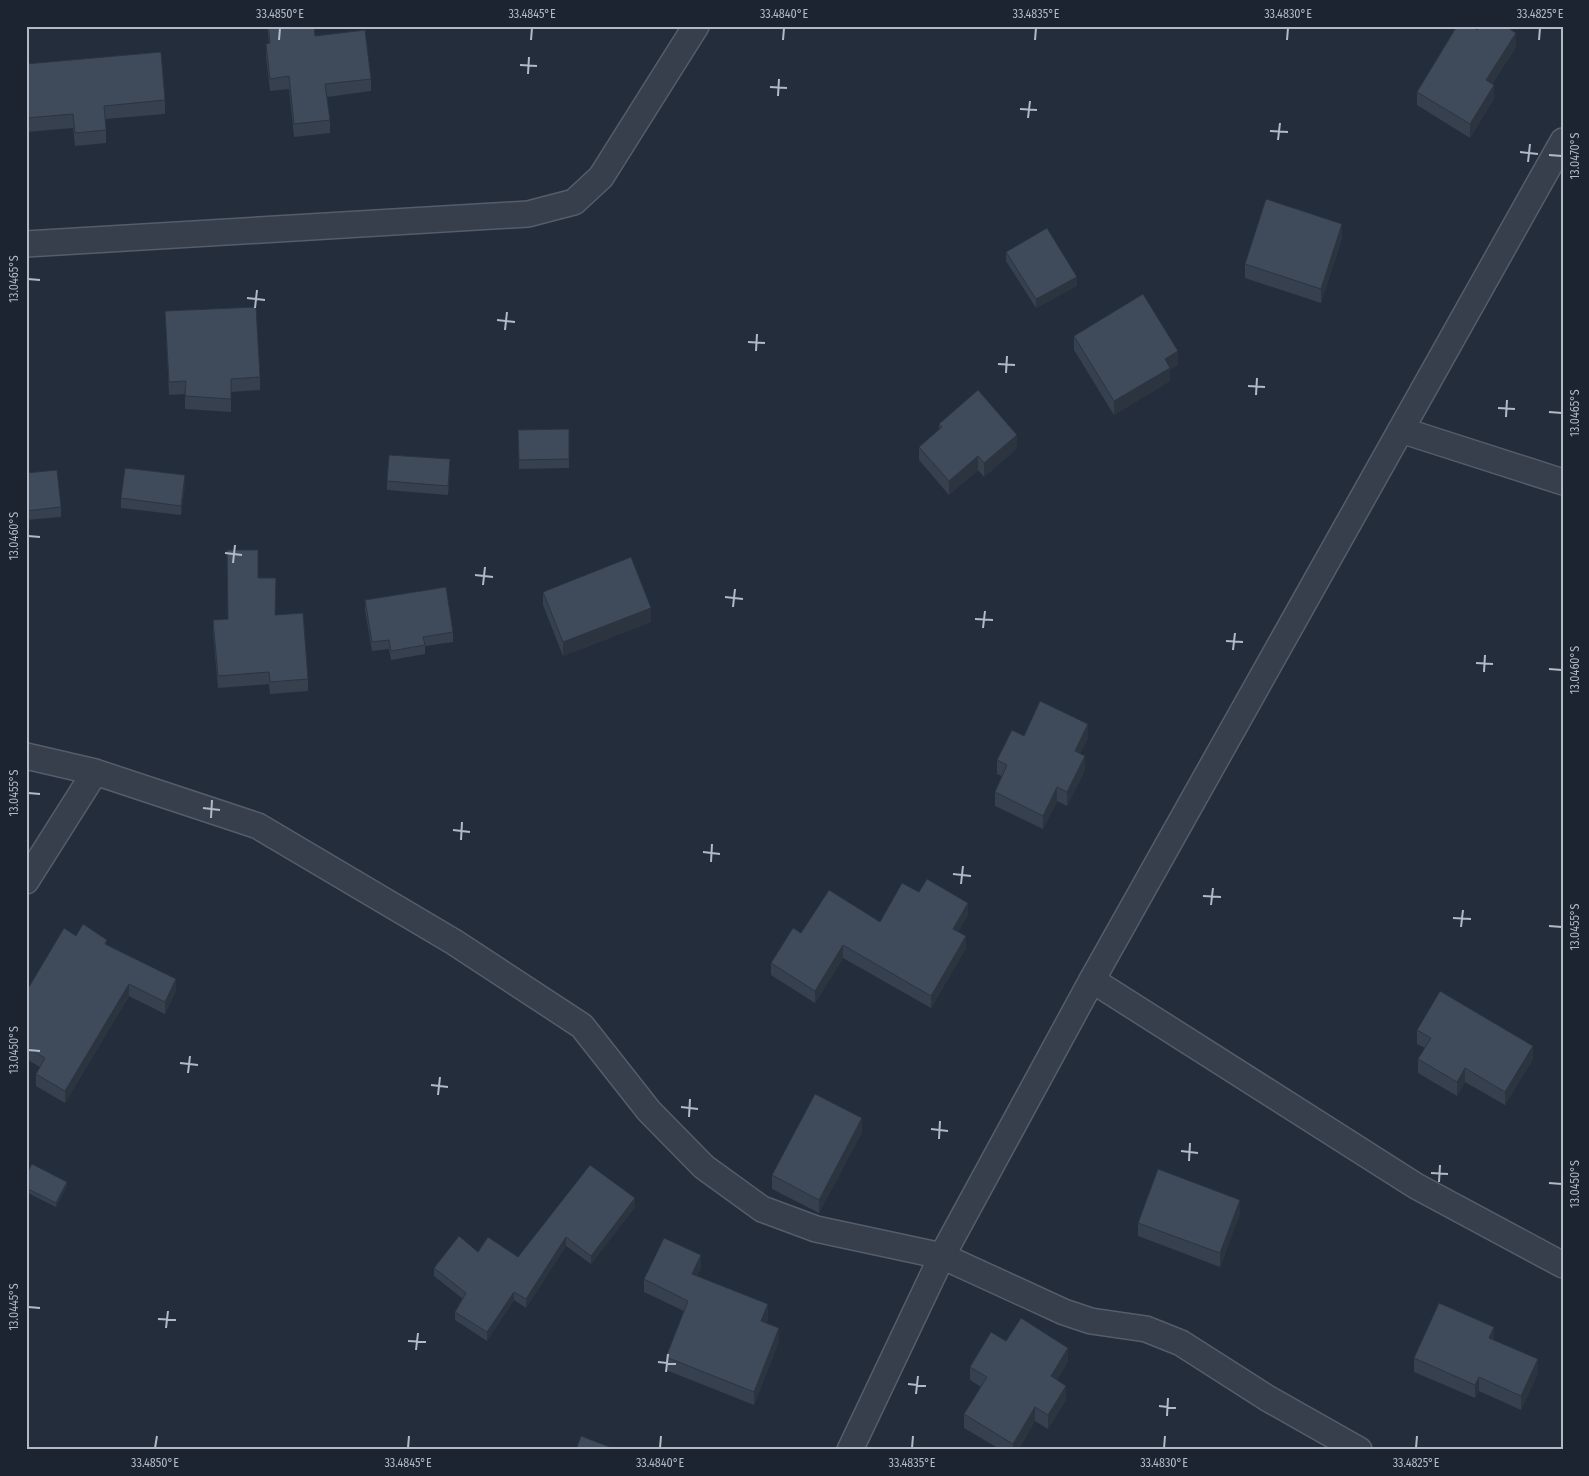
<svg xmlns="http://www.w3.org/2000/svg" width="1589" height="1476" font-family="'Fira Sans Condensed',sans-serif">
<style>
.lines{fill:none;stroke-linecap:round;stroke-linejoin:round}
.street-casing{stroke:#555d6a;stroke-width:28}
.street{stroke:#373f4c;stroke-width:25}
.wall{fill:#36404e}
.shaded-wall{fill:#2c3440}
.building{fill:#3f4b5b;stroke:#2c3440}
.ticks{fill:none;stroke:#b2bac8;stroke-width:2}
.neatline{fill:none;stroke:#b2bac8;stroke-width:2}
.ticks-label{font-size:12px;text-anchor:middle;fill:#b2bac8}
</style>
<rect width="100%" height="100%" fill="#232d3c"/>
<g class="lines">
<defs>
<g id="street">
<polyline points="26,244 528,214 574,202 601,177 696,26"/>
<polyline points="1401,430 1563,482"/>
<polyline points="26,756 95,772 258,826 454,942 582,1026 649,1111 704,1167 762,1209 816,1229 942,1256 1064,1312 1091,1321 1146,1329 1181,1343 1267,1398 1359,1450"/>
<polyline points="26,881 95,772"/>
<polyline points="1092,980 1416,1186 1563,1265"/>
<polyline points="850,1450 942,1256 1092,980 1563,141"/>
</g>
</defs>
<use href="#street" class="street-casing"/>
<use href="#street" class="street"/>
</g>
<g class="wall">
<polygon points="267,26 314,26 315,36 371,79 371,91 327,97 330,120 330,133 294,137 289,89 270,91 266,57 266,44 269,44"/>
<polygon points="991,26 1015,26 1015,29"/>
<polygon points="1477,30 1516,47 1492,84 1494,98 1470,138 1417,105 1417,92"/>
<polygon points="26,64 165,100 165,114 106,119 106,143 75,146 73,128 26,132"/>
<polygon points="1342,238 1321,303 1245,278 1245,264"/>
<polygon points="1006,252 1077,286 1036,308 1006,261"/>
<polygon points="165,311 260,377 260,390 231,392 231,412 185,409 185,394 169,395"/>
<polygon points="1074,336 1178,365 1170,369 1170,381 1114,415 1074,350"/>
<polygon points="939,424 1017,448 984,477 978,470 949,495 919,460 919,447 939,430"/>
<polygon points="569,429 569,468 519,469 518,430"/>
<polygon points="450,469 448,495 387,490 387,481"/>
<polygon points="26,473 61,507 61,517 26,520"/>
<polygon points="185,484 181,515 121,508 121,498"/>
<polygon points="258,578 275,615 308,679 308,691 270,694 269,684 218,688 213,632 213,620 228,619"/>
<polygon points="543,592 651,622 563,656 543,605"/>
<polygon points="365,600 453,632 453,642 425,646 425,654 391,660 389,649 372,651 365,610"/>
<polygon points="1024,736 1088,738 1080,754 1085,770 1067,806 1057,801 1043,829 995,806 995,792 1002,776 997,774 997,760"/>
<polygon points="919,892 968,915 958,932 966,948 931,1008 843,958 815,1003 771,975 771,963 801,933 880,922"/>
<polygon points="76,936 107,945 176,991 165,1014 129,996 65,1103 36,1086 36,1074 40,1067 26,1059 26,992"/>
<polygon points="1417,1030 1533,1059 1505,1105 1465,1082 1457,1096 1418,1073 1418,1059 1425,1048 1417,1044"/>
<polygon points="862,1132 819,1213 772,1189 772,1175"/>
<polygon points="26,1175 67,1186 56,1207 26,1192"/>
<polygon points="635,1207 591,1264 566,1246 526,1308 514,1300 487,1341 455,1320 455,1312 463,1299 434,1276 434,1268 478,1252 518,1257"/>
<polygon points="1240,1213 1220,1267 1138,1236 1138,1223"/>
<polygon points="701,1268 697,1276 768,1317 766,1323 779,1341 754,1405 666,1370 666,1357 684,1311 644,1292 644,1279"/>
<polygon points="1494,1340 1538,1373 1521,1410 1479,1391 1475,1398 1414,1372 1414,1358"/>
<polygon points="1006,1341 1068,1361 1057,1380 1066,1400 1048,1429 1035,1421 1018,1450 1001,1450 964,1428 964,1414 981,1387 970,1380 970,1367"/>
</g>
<g class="shaded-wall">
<polygon points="1516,33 1516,47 1486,93 1486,80"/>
<polygon points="1494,85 1494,98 1470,138 1470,124"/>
<polygon points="1342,224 1342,238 1321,303 1321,289"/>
<polygon points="1077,277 1077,286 1036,308 1036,299"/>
<polygon points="1178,351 1178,365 1170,369 1170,381 1114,415 1114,401 1165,359"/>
<polygon points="1017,435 1017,448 984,477 984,463"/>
<polygon points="978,456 978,470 949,495 949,481"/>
<polygon points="450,459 450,469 448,495 448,486"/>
<polygon points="185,475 185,484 181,515 181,506"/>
<polygon points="651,608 651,622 563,656 563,642"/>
<polygon points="1088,724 1088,738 1075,765 1075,751"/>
<polygon points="1085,756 1085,770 1067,806 1067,792"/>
<polygon points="1057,787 1057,801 1043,829 1043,816"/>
<polygon points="968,903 968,915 953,941 953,929"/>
<polygon points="966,936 966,948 931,1008 931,996"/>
<polygon points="843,945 843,958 815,1003 815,991"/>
<polygon points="176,979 176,991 165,1014 165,1002"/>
<polygon points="129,984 129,996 65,1103 65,1091"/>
<polygon points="1533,1046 1533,1059 1505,1105 1505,1092"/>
<polygon points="1465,1068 1465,1082 1457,1096 1457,1082"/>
<polygon points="862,1118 862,1132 819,1213 819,1200"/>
<polygon points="67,1182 67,1186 56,1207 56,1203"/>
<polygon points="635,1198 635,1207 591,1264 591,1256"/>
<polygon points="1240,1200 1240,1213 1220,1267 1220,1253"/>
<polygon points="566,1237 566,1246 526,1308 526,1299"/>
<polygon points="701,1255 701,1268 692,1287 692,1274"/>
<polygon points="514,1292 514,1300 487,1341 487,1332"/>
<polygon points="768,1304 768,1317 761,1334 761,1321"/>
<polygon points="1494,1327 1494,1341 1489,1338"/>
<polygon points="779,1328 779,1341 754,1405 754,1392"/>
<polygon points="1068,1348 1068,1361 1051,1390 1051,1376"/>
<polygon points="1538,1359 1538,1373 1521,1410 1521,1396"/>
<polygon points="1479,1377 1479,1391 1475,1398 1475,1385"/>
<polygon points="1066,1386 1066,1400 1048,1429 1048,1415"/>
<polygon points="1035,1407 1035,1421 1018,1450 1013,1450 1013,1444"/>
</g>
<g class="building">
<polygon points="268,26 314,26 315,36 365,30 371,79 325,84 330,120 294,124 289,76 270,79 266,44 270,43"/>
<polygon points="1457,26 1472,26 1477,30 1479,26 1505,26 1516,33 1486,80 1494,85 1470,124 1417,92"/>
<polygon points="161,52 165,100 104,106 106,130 75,133 73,114 26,118 26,64"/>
<polygon points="1266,199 1342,224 1321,289 1245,264"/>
<polygon points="1047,228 1077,277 1036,299 1006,252"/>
<polygon points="1143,294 1178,351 1165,359 1170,368 1114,401 1074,336"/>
<polygon points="256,307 260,377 231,379 231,399 185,396 186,381 169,382 165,311"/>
<polygon points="978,390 1017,435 984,463 978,456 949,481 919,447 942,427 939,424"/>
<polygon points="569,429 569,459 519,460 518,430"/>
<polygon points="389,455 450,459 448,486 387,481"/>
<polygon points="125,468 185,475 181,506 121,498"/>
<polygon points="57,470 61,507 26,511 26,473"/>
<polygon points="227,550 258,550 258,578 276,578 275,615 303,613 308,679 270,682 269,672 218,676 213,620 228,619"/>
<polygon points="631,557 651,608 563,642 543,592"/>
<polygon points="446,587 453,632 423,637 425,645 391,651 389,640 372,642 365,600"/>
<polygon points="1040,701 1088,724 1075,751 1085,756 1067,792 1057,787 1043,816 995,792 1007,765 997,760 1012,730 1024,736"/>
<polygon points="927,879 968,903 953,929 966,936 931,996 843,945 815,991 771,963 793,928 801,933 829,890 880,922 902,883 919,892"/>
<polygon points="83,924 107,940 105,944 176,979 165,1002 129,984 65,1091 36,1074 45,1058 26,1047 26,992 64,928 76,936"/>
<polygon points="1440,991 1533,1046 1505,1092 1465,1068 1457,1082 1418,1059 1431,1038 1417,1030"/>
<polygon points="815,1094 862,1118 819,1200 772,1175"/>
<polygon points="32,1164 67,1182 56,1203 26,1188 26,1175"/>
<polygon points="590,1165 635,1198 591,1256 566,1237 526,1299 514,1292 487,1332 455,1312 466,1293 434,1268 459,1236 478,1252 488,1237 518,1257"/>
<polygon points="1158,1169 1240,1200 1220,1253 1138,1223"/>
<polygon points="664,1238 701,1255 692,1274 768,1304 761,1321 779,1328 754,1392 666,1357 688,1301 644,1279"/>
<polygon points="1439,1303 1494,1327 1489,1338 1538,1359 1521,1396 1479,1377 1475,1385 1414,1358"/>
<polygon points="1021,1318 1068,1348 1051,1376 1066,1386 1048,1415 1035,1407 1013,1444 964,1414 987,1377 970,1367 991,1332 1006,1341"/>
<polygon points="581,1436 615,1449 615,1450 576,1450"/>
</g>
<path class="ticks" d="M 279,40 L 280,28M 531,40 L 532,28M 783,40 L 784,28M 1035,40 L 1036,28M 1287,40 L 1288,28M 1539,40 L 1540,28M 520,65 L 537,66M 528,74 L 529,57M 770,87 L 787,88M 778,96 L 779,79M 1020,109 L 1037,110M 1028,118 L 1030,101M 1270,131 L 1288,132M 1278,140 L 1280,123M 1520,152 L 1538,154M 1549,155 L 1562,156M 1528,162 L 1530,144M 28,279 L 40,280M 247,298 L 265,300M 255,308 L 257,290M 497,320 L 515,322M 505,330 L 507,312M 748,342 L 765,343M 756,351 L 757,334M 998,364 L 1015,365M 1006,373 L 1007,356M 1248,386 L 1265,387M 1256,395 L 1257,378M 1498,408 L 1515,409M 1549,412 L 1562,413M 1506,417 L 1507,400M 28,536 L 40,537M 225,553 L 242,555M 233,563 L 235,545M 475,575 L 493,577M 483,585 L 485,567M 725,597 L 743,599M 733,607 L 735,589M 975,619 L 993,620M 983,628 L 985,611M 1226,641 L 1243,642M 1233,650 L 1235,633M 1476,663 L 1493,664M 1549,669 L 1562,670M 1484,672 L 1485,655M 28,793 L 40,794M 203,808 L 220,810M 211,818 L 212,800M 453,830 L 470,832M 461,840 L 462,822M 703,852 L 720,854M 711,862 L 712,844M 953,874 L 971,876M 961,884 L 963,866M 1203,896 L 1221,897M 1211,905 L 1213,888M 1453,918 L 1471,919M 1549,926 L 1562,927M 1461,927 L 1463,910M 28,1050 L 40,1051M 180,1063 L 198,1065M 188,1073 L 190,1056M 431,1085 L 448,1087M 438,1095 L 440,1077M 681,1107 L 698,1109M 689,1117 L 690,1099M 931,1129 L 948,1131M 939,1139 L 940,1121M 1181,1151 L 1198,1153M 1189,1161 L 1190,1143M 1431,1173 L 1448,1174M 1439,1182 L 1440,1165M 1549,1183 L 1562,1184M 28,1307 L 40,1308M 158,1319 L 176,1320M 166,1328 L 168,1311M 408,1341 L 426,1342M 416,1350 L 418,1333M 658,1362 L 676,1364M 666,1372 L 668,1354M 908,1384 L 926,1386M 916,1394 L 918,1376M 1159,1406 L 1176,1408M 1167,1416 L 1168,1398M 155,1448 L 157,1436M 408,1448 L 409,1436M 660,1448 L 661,1436M 912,1448 L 913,1436M 1164,1448 L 1165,1436M 1416,1448 L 1417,1436"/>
<rect width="1589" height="1476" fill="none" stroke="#1c2431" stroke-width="55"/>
<rect x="28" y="28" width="1534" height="1420" class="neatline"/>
<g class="ticks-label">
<text x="280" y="18">33.4850°E</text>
<text x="532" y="18">33.4845°E</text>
<text x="784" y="18">33.4840°E</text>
<text x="1036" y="18">33.4835°E</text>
<text x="1288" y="18">33.4830°E</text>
<text x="1540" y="18">33.4825°E</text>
<text transform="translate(1575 156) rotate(-90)" y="4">13.0470°S</text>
<text transform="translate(14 279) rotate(-90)" y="4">13.0465°S</text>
<text transform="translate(1575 413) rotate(-90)" y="4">13.0465°S</text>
<text transform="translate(14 536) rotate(-90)" y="4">13.0460°S</text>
<text transform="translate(1575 670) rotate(-90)" y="4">13.0460°S</text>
<text transform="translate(14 793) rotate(-90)" y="4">13.0455°S</text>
<text transform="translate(1575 927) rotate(-90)" y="4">13.0455°S</text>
<text transform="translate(14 1050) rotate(-90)" y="4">13.0450°S</text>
<text transform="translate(1575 1184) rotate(-90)" y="4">13.0450°S</text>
<text transform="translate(14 1307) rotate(-90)" y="4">13.0445°S</text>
<text x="155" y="1467">33.4850°E</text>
<text x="408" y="1467">33.4845°E</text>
<text x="660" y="1467">33.4840°E</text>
<text x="912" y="1467">33.4835°E</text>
<text x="1164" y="1467">33.4830°E</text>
<text x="1416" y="1467">33.4825°E</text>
</g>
</svg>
